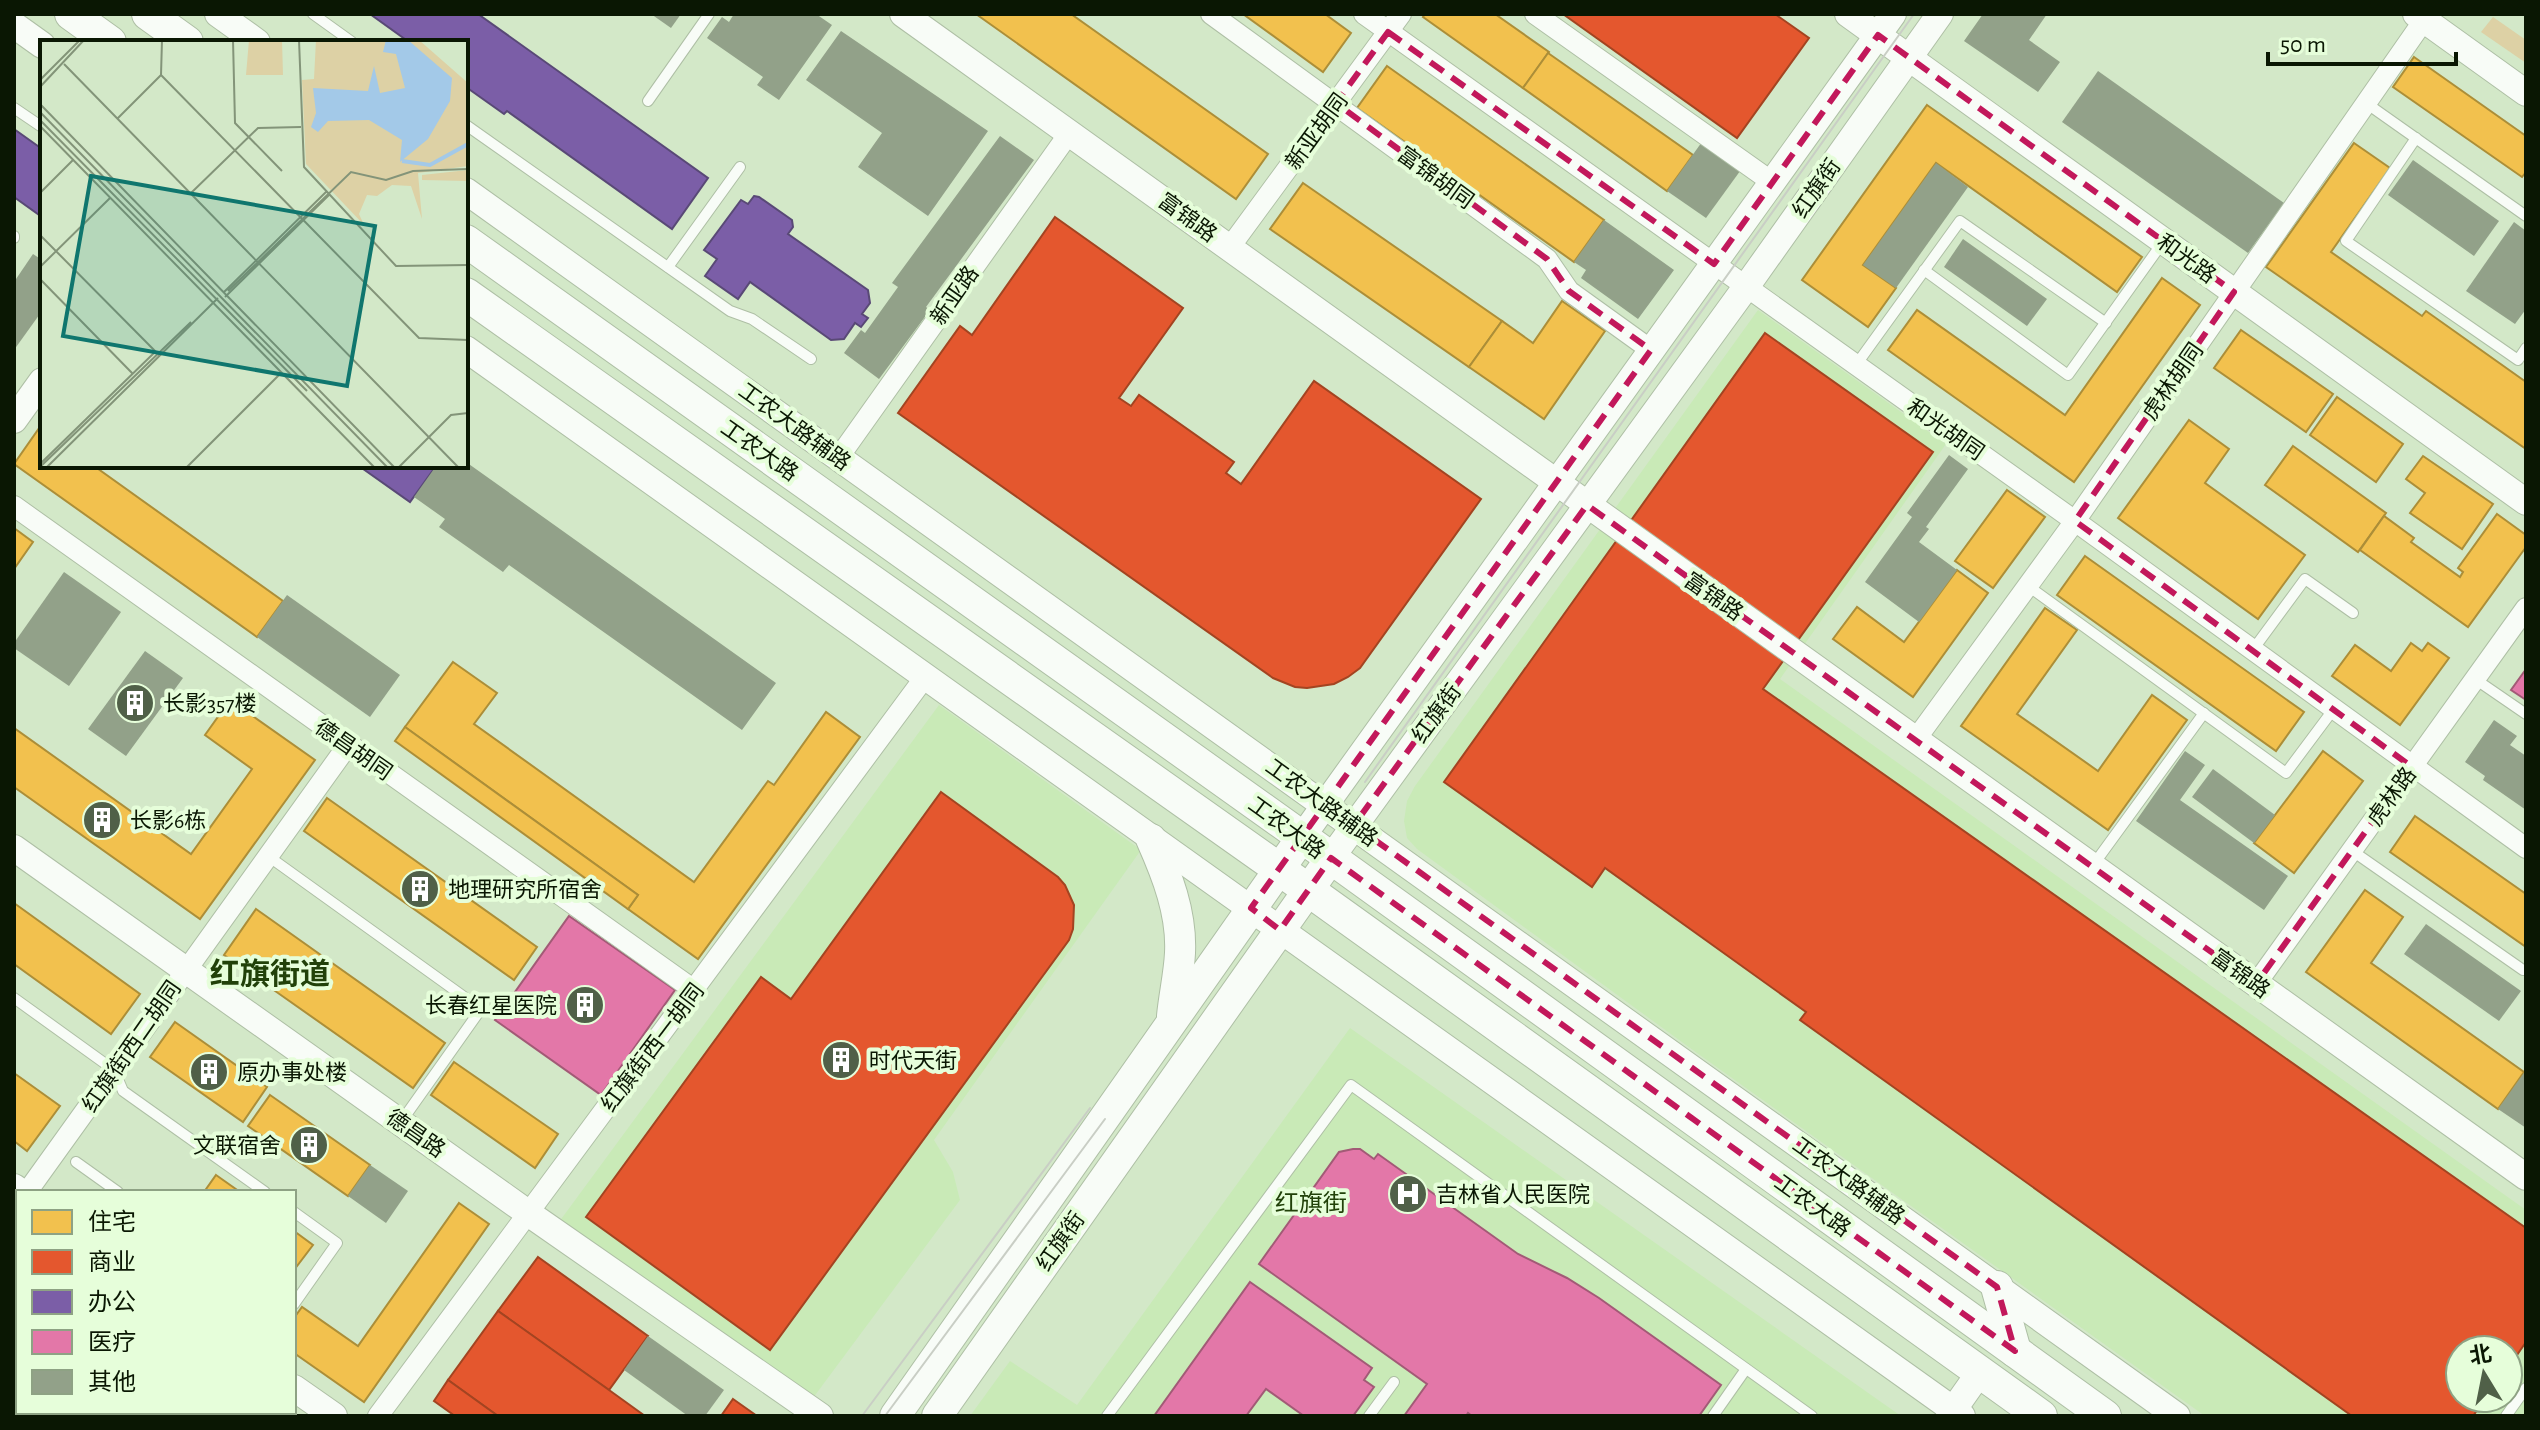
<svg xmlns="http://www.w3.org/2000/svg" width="2540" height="1430" font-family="'Alegreya Sans','Noto Sans SC',sans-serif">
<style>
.built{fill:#c9eab7;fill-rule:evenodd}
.green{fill:#ddd1a5}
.homes{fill:#f2c14e;stroke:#ac8e38;stroke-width:2}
.shops{fill:#e4572e;stroke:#a34421;stroke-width:2}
.offices{fill:#7b5ea7;stroke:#594976;stroke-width:2}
.health{fill:#e377a8;stroke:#a25a76;stroke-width:2}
.building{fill:#92a189}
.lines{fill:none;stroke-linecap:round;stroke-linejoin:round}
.service-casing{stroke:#aebfa5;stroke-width:12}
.minor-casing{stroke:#aebfa5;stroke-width:22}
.tertiary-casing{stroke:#aebfa5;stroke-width:28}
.secondary-casing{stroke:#aebfa5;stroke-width:32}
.primary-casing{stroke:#aebfa5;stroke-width:34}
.service{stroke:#f8fcf7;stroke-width:10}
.minor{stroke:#f8fcf7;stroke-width:20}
.tertiary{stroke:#f8fcf7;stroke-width:26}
.secondary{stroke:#f8fcf7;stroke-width:30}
.primary{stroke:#f8fcf7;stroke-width:32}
.tram{stroke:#c9cec5;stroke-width:2}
.marked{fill:none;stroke:#c2185b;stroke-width:6;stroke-dasharray:16 10;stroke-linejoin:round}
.labels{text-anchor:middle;stroke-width:8;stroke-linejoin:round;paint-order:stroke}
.street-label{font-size:22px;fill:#0a1703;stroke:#e6feda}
.poi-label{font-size:22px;fill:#0a1703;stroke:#e6feda;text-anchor:start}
.neighbourhood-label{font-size:24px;fill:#214109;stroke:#e6feda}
.district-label{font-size:30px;font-weight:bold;fill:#214109;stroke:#e6feda}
.inset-river{fill:none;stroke:#a3c9e8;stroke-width:4}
.inset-road{fill:none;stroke:#839479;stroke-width:2}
.view{fill:#0f766e;fill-opacity:0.15;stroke:#0f766e;stroke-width:4}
.inset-edge{fill:none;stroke:#0a1703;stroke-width:4}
</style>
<rect width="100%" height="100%" fill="#d3e8c8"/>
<g class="built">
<path d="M 1758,310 L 1946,444 L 1780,679 L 2526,1210 L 2526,1416 L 2205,1416 L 1697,1053 L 1417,849 L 1407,838 L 1404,821 L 1407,801 L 1415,786 ZM 2460,1350 L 2508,1350 L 2508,1398 L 2460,1398 Z"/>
<polygon points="939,705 1141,850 934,1140 953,1172 960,1200 813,1398 559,1222"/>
<polygon points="1350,1028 1901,1416 970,1416 1010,1361 1077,1405"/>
</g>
<polygon class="green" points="2493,17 2526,40 2526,63 2481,32"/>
<g class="homes">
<polygon points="976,14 1071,14 1268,154 1236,199"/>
<polygon points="1243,14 1325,14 1351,33 1323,72"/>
<polygon points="1425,14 1495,14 1549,52 1523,88 1423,17"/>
<polygon points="1548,53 1693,155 1667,191 1523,88"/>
<polygon points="2414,57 2526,136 2526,172 2522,177 2393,87"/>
<polygon points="1387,66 1604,220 1574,262 1357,108"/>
<polygon points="1927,105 2142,257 2117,292 1936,163 1863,265 1896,288 1868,327 1802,280"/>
<polygon points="2354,143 2390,168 2331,252 2422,316 2426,311 2526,382 2526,449 2266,267"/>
<polygon points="1303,183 1502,321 1469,367 1270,229"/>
<polygon points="2162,278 2200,305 2074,482 1888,350 1917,310 2065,415"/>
<polygon points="1562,301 1605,331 1544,419 1469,367 1502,321 1533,343"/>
<polygon points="2241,330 2333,394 2306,432 2214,368"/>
<polygon points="2337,397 2403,444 2376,482 2310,435"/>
<polygon points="2189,420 2229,449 2205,483 2305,555 2258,619 2118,518"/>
<polygon points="42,424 42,466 94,466 283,601 257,637 14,464"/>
<polygon points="2293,446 2386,513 2358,552 2265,485"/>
<polygon points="2423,456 2493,504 2462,549 2410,513 2425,493 2406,479"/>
<polygon points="2007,490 2045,517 1993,588 1955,561"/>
<polygon points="2497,514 2526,535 2526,547 2468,627 2360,550 2384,516 2414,538 2411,542 2460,577 2463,572 2458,568"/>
<polygon points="14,528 33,542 14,569"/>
<polygon points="2085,556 2304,712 2276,751 2057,595"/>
<polygon points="1957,570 1988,593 1913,697 1833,639 1857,607 1904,642"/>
<polygon points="2045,608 2077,630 2017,714 2098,771 2152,695 2187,720 2108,830 1961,726"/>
<polygon points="2411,643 2422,651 2428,643 2449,658 2400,725 2332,676 2355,645 2391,671"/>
<polygon points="453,662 497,693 474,724 694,882 768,781 774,785 826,712 860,737 698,959 628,909 638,895 405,727"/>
<polygon points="230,700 315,760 200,919 14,787 14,728 191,854 252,769 205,735"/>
<polygon points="405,727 638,895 628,909 395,741"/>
<polygon points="2323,751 2363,781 2294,873 2254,843"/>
<polygon points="327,798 537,947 514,980 304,831"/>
<polygon points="2415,816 2526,894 2526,947 2390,852"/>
<polygon points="2365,890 2403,917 2371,963 2524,1072 2498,1109 2306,972"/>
<polygon points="14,903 140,994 111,1034 14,964"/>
<polygon points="256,909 445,1043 413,1088 224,955"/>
<polygon points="175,1022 267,1087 243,1122 150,1057"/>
<polygon points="454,1062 558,1134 535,1168 431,1095"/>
<polygon points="14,1073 60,1106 27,1151 14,1141"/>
<polygon points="270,1095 370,1165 348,1196 248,1126"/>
<polygon points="216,1175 240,1192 204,1192"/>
<polygon points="459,1203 489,1224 364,1402 294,1353 294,1318 302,1307 358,1346"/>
<polygon points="294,1231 313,1245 294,1270"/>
<polygon points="14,1244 18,1247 18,1320 14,1317"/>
<polygon points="14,1317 18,1320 18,1388 14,1385"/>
<polygon points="51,1412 146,1412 152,1416 57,1416"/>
<polygon points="146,1412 248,1412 253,1416 152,1416"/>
</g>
<g class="shops">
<polygon points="1563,14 1775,14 1809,38 1737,138"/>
<polygon points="1055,217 1183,308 1119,398 1131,406 1139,395 1234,462 1226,473 1241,484 1314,381 1481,499 1360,668 1348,677 1334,684 1307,688 1295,687 1273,678 898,413 960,326 972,335"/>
<polygon points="1765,333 1933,452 1763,689 2526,1228 2526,1342 2508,1368 2508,1350 2460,1350 2460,1398 2486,1398 2473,1416 2352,1416 1800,1020 1806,1012 1605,868 1592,887 1444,782"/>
<polygon points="941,792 1058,877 1065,885 1074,905 1073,929 1069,940 770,1350 586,1217 761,977 791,999"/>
<polygon points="538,1257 648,1336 609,1390 498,1311"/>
<polygon points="498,1311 609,1390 645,1416 498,1416 448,1380"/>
<polygon points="448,1380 498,1416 455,1416 434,1401"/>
<polygon points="733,1399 757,1416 721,1416"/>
</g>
<g class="offices">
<polygon points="370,14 478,14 708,178 672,229 507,111 504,114 466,87 466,42 409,42"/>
<polygon points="14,129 42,149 42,217 14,197"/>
<polygon points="754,196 759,197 792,220 793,227 788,234 868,290 870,303 862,314 868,318 861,327 855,323 844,339 831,340 750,282 738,299 705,276 717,259 704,250 741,200 748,204"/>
<polygon points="359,466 436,466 410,502"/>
</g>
<g class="health">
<polygon points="2526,669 2526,700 2511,690"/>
<polygon points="569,916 675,990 601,1095 495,1020"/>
<polygon points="1353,1149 1360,1149 1374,1159 1378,1154 1518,1254 1567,1278 1599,1298 1721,1385 1699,1416 1472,1416 1468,1413 1466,1416 1404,1416 1427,1384 1259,1264 1339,1152"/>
<polygon points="1250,1282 1372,1368 1364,1380 1374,1387 1353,1416 1304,1416 1266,1389 1246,1416 1154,1416"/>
</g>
<g class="building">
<polygon points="651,14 681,14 671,28"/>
<polygon points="734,14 816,14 832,25 779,100 757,85 763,77 707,38 722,17 729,22"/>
<polygon points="1983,14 2047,14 2029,40 2060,62 2038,92 1964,41"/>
<polygon points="841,31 988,131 928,216 858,167 882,133 806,80"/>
<polygon points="2098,71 2284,203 2248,253 2062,122"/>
<polygon points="1000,136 1034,160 926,307 930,310 879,379 844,353 861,330 865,333 898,287 892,283"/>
<polygon points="1704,139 1743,167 1706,218 1667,191"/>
<polygon points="2413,160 2499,221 2474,256 2388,195"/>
<polygon points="1936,163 1968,187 1896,288 1863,265"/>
<polygon points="1604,220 1674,270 1638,319 1581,278 1586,270 1574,262"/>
<polygon points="2514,222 2526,231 2526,309 2515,324 2466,291"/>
<polygon points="1963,239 2047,299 2027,326 1944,267"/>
<polygon points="33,254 42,260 42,311 14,350 14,282"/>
<polygon points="1949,455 1968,469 1926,527 1929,529 1919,542 1957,570 1919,622 1865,582 1912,517 1907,513"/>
<polygon points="466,462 776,683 742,730 509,565 503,572 439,527 445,519 414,497 436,466 466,466"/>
<polygon points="64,572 121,612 69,686 14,648 14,643"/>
<polygon points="287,595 400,675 370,717 257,637"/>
<polygon points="145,651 183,678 126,756 88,729"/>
<polygon points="2494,720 2517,736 2510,745 2526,756 2526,810 2483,780 2485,776 2465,762"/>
<polygon points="2185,751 2205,765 2180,800 2288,876 2264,910 2136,821"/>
<polygon points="2213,769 2275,815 2254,843 2192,797"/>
<polygon points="2426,924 2521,991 2499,1021 2404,954"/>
<polygon points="2526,1070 2526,1128 2498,1109"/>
<polygon points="370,1165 408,1191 386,1223 348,1196"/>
<polygon points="648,1336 724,1390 705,1416 688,1416 624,1370"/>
</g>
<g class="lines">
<defs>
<g id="service">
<polyline points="313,14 352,42"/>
<polyline points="648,101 709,14"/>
<polyline points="2366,103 2526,216"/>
<polyline points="14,108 42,127"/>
<polyline points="466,125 730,311 752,319 811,359"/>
<polyline points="2416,138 2346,241 2518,360 2526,348"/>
<polyline points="14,236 14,238"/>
<polyline points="668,267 740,167"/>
<polyline points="1924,270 2068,375 2163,242"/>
<polyline points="1856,365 1960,221 2106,323"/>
<polyline points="2028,586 2286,773 2333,710"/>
<polyline points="2252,651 2305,579 2353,613"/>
<polyline points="2475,679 2526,714"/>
<polyline points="2351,850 2523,970"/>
<polyline points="268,856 481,1009 401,1122"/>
<polyline points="2094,864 2204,713"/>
<polyline points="14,998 114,1070 123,1091 265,1192"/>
<polyline points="76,1162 118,1192"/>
<polyline points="294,1212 337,1243 294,1304"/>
<polyline points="1107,1416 1351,1085 1812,1416"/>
<polyline points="1369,1416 1394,1382"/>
<polyline points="1713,1416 1746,1369"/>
<polyline points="2506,1416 2526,1388"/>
</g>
<g id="minor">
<polyline points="1211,14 1547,259 1569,291 1651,350"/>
<polyline points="1364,14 2075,521 2526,848"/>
<polyline points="1535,14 1772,182"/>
<polyline points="1230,247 1401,14"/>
<polyline points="839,457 1070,132"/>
<polyline points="14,506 694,990"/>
<polyline points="1916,739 2075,521 2424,20"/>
<polyline points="2256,984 2526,608"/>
<polyline points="27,1192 348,745"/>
<polyline points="378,1416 925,677"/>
</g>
<g id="tertiary">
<polyline points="218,14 257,42"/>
<polyline points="903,14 2526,1177"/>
<polyline points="1848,14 2526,502"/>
<polyline points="2416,14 2526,93"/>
<polyline points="14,25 42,45"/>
<polyline points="466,191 2177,1416"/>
<polyline points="466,349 1962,1416"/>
<polyline points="14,420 42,381"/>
<polyline points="1302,837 1893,14"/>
<polyline points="14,848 528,1213 820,1416"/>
<polyline points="1331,858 1746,287 1940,14"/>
<polyline points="14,1187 21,1192"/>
<polyline points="294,1388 334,1416"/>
<polyline points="1949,1416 1980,1372"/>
</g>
<g id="secondary">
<path d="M 1151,839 C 1167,875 1182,913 1180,953 C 1179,974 1174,995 1172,1016"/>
<polyline points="895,1416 1302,837"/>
<polyline points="937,1416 1331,858"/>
</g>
<g id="primary">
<polyline points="71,14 110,42"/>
<polyline points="148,14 187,42"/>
<polyline points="466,241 1302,837 2105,1416"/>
<polyline points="466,294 1279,869 2041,1416"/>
<polyline points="1997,1287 2015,1351"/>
</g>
</defs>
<use href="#service" class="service-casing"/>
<use href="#minor" class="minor-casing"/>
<use href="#tertiary" class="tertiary-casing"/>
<use href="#secondary" class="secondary-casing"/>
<use href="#primary" class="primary-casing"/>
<use href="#service" class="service"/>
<use href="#minor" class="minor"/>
<use href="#tertiary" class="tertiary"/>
<use href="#secondary" class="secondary"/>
<use href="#primary" class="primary"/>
<g class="tram">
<polyline points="1365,782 1914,14"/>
<polyline points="862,1416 1090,1108"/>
<polyline points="885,1416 1105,1119"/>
</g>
</g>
<path class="marked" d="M 1388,32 L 1714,264 L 1878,35 L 2234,292 L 2075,521 L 2412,767 L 2256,984 L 1587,505 L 1354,825 L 1997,1287 L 2015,1351 L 1331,858 L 1280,930 L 1251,908 L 1651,350 L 1569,291 L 1547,259 L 1336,103 Z"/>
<defs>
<symbol id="building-disc" viewBox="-11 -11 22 22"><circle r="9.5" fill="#506048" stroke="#e6feda"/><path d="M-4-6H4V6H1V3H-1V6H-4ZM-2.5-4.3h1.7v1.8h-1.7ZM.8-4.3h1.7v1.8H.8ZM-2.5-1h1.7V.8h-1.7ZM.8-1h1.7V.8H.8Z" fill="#fff"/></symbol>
<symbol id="hospital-disc" viewBox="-11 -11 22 22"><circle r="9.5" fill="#506048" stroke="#e6feda"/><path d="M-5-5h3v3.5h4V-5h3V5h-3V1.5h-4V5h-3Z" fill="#fff"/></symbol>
</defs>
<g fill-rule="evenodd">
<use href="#building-disc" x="113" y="681" width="44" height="44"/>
<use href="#building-disc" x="80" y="798" width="44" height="44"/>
<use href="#building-disc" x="398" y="867" width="44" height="44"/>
<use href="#building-disc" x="563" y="983" width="44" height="44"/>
<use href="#building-disc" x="819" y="1038" width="44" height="44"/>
<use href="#building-disc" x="187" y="1050" width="44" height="44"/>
<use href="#building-disc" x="287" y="1123" width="44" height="44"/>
<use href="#hospital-disc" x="1386" y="1172" width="44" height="44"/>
</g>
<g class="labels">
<g class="street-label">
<text transform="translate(1316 131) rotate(-54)" y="8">新亚胡同</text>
<text transform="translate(1436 177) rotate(36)" y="8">富锦胡同</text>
<text transform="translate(1816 188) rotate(-55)" y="8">红旗街</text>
<text transform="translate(1188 217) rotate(36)" y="8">富锦路</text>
<text transform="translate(2187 258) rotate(36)" y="8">和光路</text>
<text transform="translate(954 295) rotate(-55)" y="8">新亚路</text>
<text transform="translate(2172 381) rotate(-55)" y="8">虎林胡同</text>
<text transform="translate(795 426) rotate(36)" y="8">工农大路辅路</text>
<text transform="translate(1946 429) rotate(35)" y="8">和光胡同</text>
<text transform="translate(760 450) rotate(35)" y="8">工农大路</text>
<text transform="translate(1714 596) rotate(35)" y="8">富锦路</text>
<text transform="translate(1436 713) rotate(-54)" y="8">红旗街</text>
<text transform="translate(354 749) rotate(35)" y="8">德昌胡同</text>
<text transform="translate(2391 796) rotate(-54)" y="8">虎林路</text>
<text transform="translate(1322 802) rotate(36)" y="8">工农大路辅路</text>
<text transform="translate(1287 827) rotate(36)" y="8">工农大路</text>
<text transform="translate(2241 973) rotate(36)" y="8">富锦路</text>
<text transform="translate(131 1046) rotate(-55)" y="8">红旗街西二胡同</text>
<text transform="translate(652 1047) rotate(-53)" y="8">红旗街西一胡同</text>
<text transform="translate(416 1133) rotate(35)" y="8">德昌路</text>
<text transform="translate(1849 1180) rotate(36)" y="8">工农大路辅路</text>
<text transform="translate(1813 1205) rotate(36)" y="8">工农大路</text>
<text transform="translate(1060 1241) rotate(-55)" y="8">红旗街</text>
</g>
<g class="poi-label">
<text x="163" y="711">长影357楼</text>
<text x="130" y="828">长影6栋</text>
<text x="448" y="897">地理研究所宿舍</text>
<text x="557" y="1013" text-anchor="end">长春红星医院</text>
<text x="869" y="1068">时代天街</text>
<text x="237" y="1080">原办事处楼</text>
<text x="281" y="1153" text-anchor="end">文联宿舍</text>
<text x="1436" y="1202">吉林省人民医院</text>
</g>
<g class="neighbourhood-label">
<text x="1311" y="1211">红旗街</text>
</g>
<g class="district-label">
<text x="270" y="984">红旗街道</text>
</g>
</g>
<g transform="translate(40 40)">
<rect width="428" height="428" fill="#d3e8c8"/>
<path d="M 209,0 L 242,0 L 243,35 L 206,35 ZM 276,0 L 379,0 L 428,43 L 428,126 L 378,133 L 382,179 L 371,146 L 352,145 L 337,156 L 327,155 L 319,174 L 324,185 L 266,124 L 262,40 L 274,39 ZM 428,130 L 428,141 L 382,140 L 382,135 Z" fill="#ddd1a5"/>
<path d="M 346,0 L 368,0 L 412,38 L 410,61 L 388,99 L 360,122 L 362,100 L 329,80 L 288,81 L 278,92 L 271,87 L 276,73 L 273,48 L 328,51 L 334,26 L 340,53 L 365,48 L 356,14 L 343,12 Z" fill="#a3c9e8"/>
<path class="inset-river" d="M 362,121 L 390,125 L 428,104"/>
<path class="inset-road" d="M 193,0 L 195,83 L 242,131M 259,0 L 264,127 L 356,226 L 428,225M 24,24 L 419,428M 121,35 L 379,298 L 428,300M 0,40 L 40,0M 0,47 L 44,0M 0,64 L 355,428M 0,72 L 348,428M 77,79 L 121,35 L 122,0M 0,80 L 267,351M 0,86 L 335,428M 0,153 L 33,120M 150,154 L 218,88 L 261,87M 0,195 L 119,315M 0,227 L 70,158M 0,239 L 93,334M 188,251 L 311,132 L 346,140 L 373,131 L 428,129M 183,253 L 287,151M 185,257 L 290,154M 0,424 L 116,311M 0,427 L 151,282M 6,428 L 178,258M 146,428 L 241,333M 358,428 L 411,375 L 428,373"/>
<path class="view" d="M 51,136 L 335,186 L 307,346 L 23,296 Z"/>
<rect width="428" height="428" class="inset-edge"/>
</g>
<rect width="2540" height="1430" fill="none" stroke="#0a1703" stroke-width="32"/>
<rect x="16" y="1190" width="280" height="224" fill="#e6feda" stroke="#8ea284" stroke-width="2"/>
<rect x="32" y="1210" width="40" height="24" fill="#f2c14e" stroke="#8ea284" stroke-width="2"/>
<text x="88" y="1230" font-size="24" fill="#0a1703">住宅</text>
<rect x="32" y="1250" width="40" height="24" fill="#e4572e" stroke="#8ea284" stroke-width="2"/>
<text x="88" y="1270" font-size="24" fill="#0a1703">商业</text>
<rect x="32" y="1290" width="40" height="24" fill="#7b5ea7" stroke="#8ea284" stroke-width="2"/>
<text x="88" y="1310" font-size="24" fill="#0a1703">办公</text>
<rect x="32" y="1330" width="40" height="24" fill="#e377a8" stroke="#8ea284" stroke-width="2"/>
<text x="88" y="1350" font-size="24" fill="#0a1703">医疗</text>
<rect x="32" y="1370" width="40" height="24" fill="#92a189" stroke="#8ea284" stroke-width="2"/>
<text x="88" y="1390" font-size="24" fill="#0a1703">其他</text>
<g transform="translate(2484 1374) rotate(350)"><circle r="38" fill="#e6feda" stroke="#8ea284" stroke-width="2"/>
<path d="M0-6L14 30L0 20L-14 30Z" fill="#506048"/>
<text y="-12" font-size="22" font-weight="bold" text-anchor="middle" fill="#0a1703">北</text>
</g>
<path d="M2268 52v12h188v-12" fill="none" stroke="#0a1703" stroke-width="4"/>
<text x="2280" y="52" font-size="24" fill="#0a1703" stroke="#e6feda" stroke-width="6" paint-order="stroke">50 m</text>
</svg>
